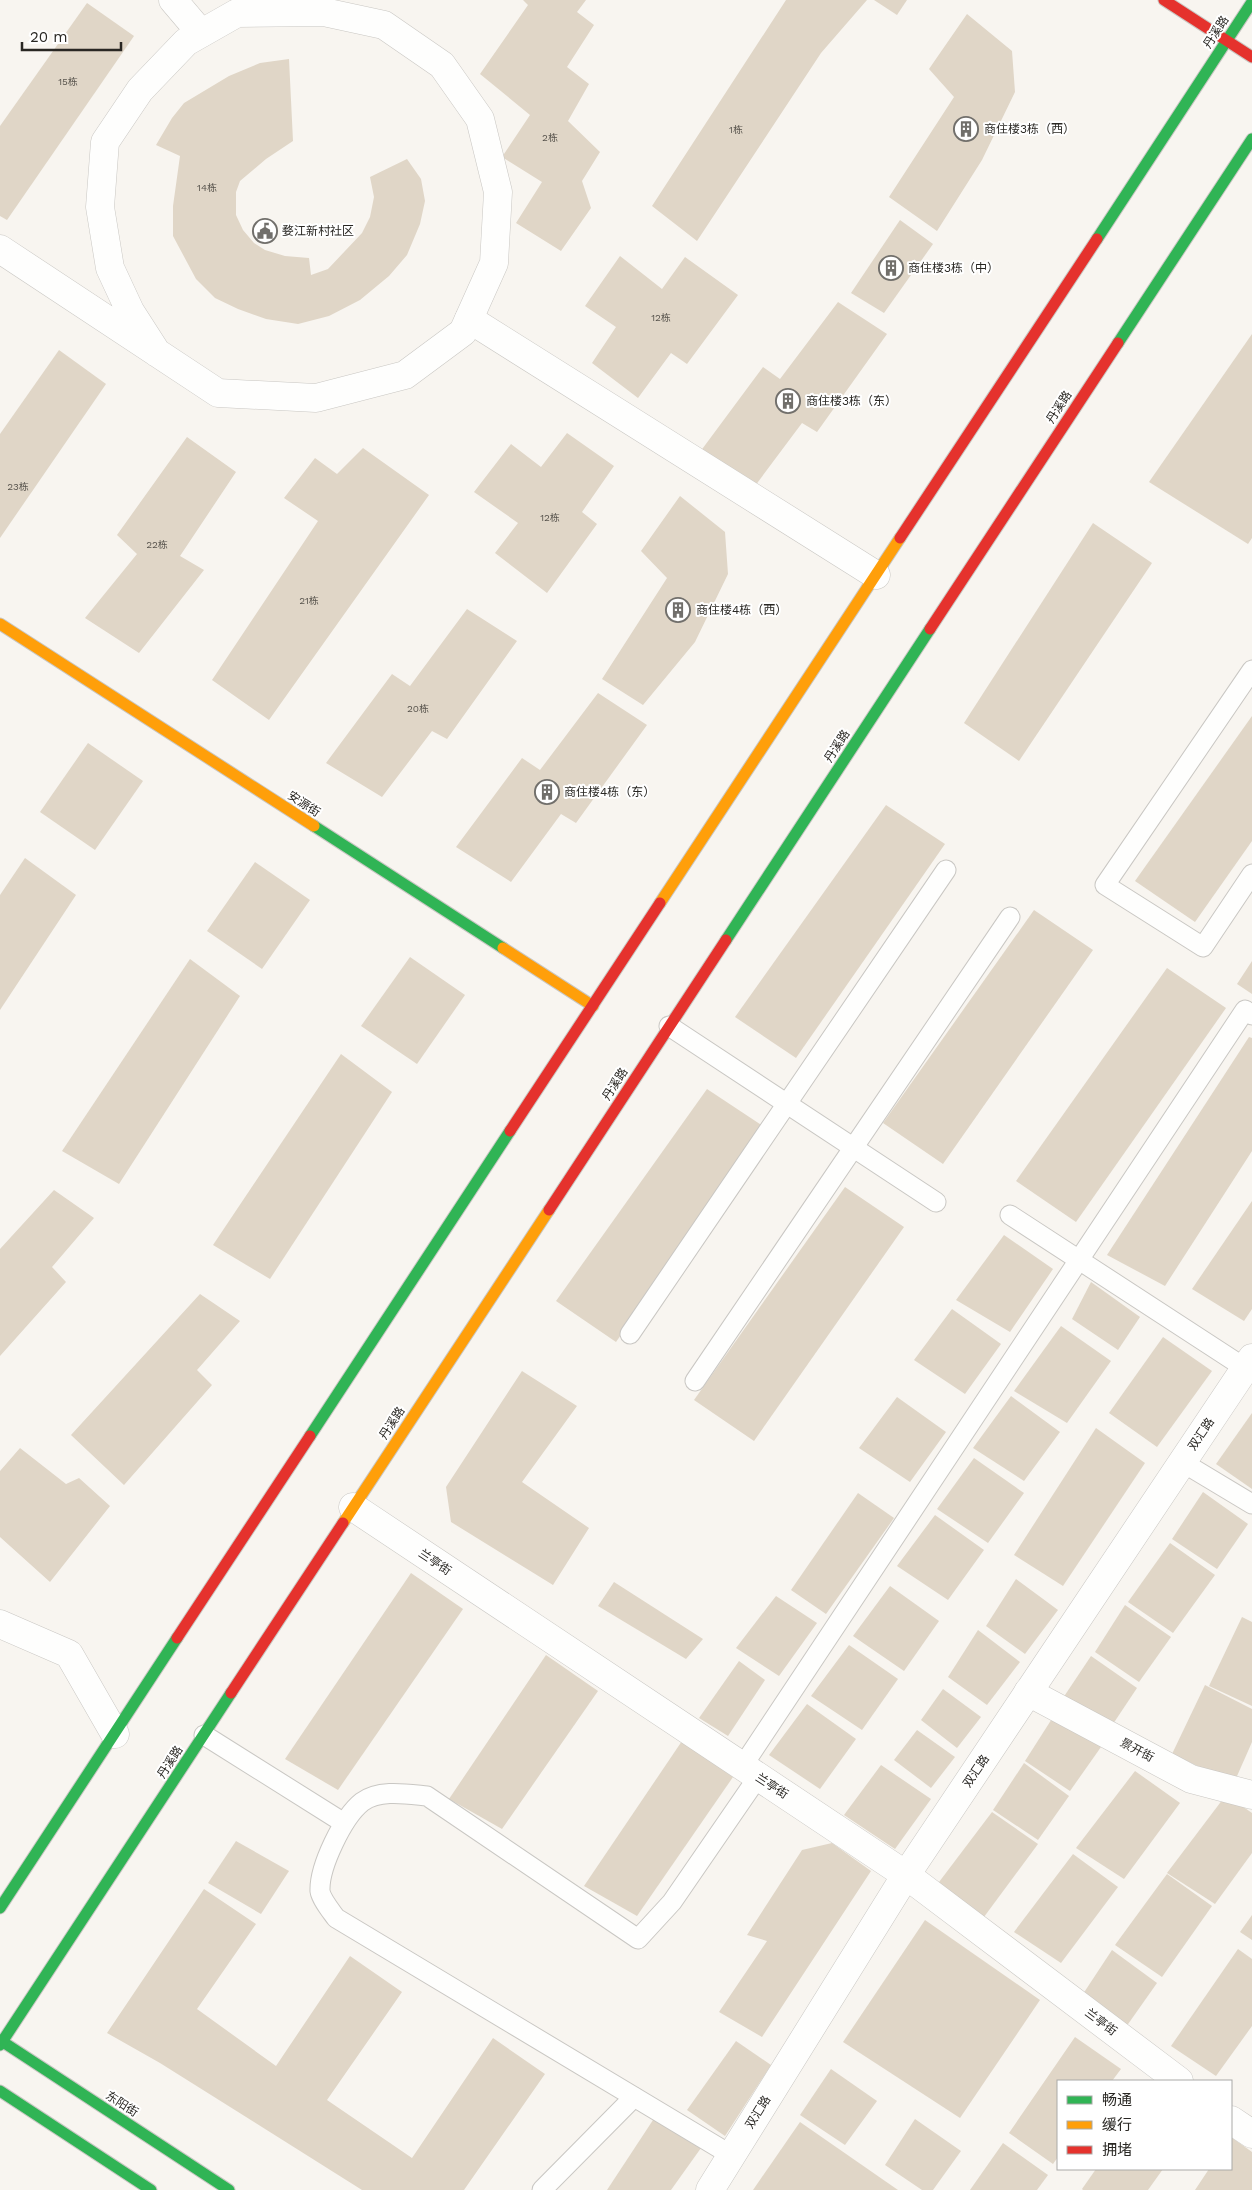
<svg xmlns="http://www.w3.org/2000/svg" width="1252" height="2190" font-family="'Work Sans','Noto Sans SC',sans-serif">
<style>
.building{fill:#e0d6c7}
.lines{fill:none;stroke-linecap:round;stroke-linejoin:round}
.lane-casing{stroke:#c9c7c3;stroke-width:21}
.street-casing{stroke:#c9c7c3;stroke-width:29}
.fast-casing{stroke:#c9c7c3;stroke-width:13}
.slow-casing{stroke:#c9c7c3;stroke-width:13}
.jam-casing{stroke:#c9c7c3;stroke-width:13}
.lane{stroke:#fefefd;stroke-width:19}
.street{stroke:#fefefd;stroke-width:28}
.fast{stroke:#30b455;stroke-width:11}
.slow{stroke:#ff9f0a;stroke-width:11}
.jam{stroke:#e5322d;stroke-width:11}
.labels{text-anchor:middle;stroke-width:4;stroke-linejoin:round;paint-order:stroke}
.number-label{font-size:10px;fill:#57534c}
.street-label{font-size:12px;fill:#292723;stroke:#fff}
.poi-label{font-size:12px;fill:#292723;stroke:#fff;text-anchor:start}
</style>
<rect width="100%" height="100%" fill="#f8f5f0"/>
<g class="building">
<polygon points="523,0 586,0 577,12 594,25 567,67 589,84 568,121 600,152 582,181 591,208 561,251 516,223 542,182 502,157 530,115 480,74 528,5"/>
<polygon points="786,0 867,0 821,53 697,241 652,206"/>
<polygon points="874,0 907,0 897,15"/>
<polygon points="87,3 134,36 7,220 0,216 0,126"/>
<polygon points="967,14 1012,51 1015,92 982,160 937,231 889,197 954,97 929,69"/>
<polygon points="289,59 293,141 266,159 240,181 236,192 236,215 243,230 254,243 265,250 285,256 309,258 311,275 328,269 362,233 370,217 374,197 370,177 407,159 421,179 425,201 420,224 407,255 389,276 360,300 329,316 298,324 266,319 238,309 215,298 196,279 173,236 173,206 180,156 156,145 172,118 184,103 229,76 260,63"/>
<polygon points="900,220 933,244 884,313 851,293"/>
<polygon points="620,256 662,289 685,257 738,295 687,364 671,353 638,398 592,363 616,327 585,306"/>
<polygon points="838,302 887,334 817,432 802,423 752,490 697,456 763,367 780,379"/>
<polygon points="1252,334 1252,538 1248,544 1149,482"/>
<polygon points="59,350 106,384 0,538 0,434"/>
<polygon points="567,433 614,466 582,512 597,524 547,593 495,553 518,523 474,492 511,444 541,467"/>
<polygon points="187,437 236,472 180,556 204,570 139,653 85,618 137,554 117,535"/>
<polygon points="363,448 429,495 269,720 212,680 318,521 284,498 315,458 337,474"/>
<polygon points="680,496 725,532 728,574 695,642 643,705 602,679 667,578 641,551"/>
<polygon points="1093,523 1152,563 1019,761 964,723"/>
<polygon points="467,609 517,641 447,739 432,731 382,797 326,763 392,674 410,686"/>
<polygon points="598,693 647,725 576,823 561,814 511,882 456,847 522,758 540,770"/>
<polygon points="1252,716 1252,841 1195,922 1135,881"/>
<polygon points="88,743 143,781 95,850 40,812"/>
<polygon points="886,805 945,844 796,1058 735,1017"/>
<polygon points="25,858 76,895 0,1010 0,895"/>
<polygon points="255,862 310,900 262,969 207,931"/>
<polygon points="1034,910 1093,950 943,1164 883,1123"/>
<polygon points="410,957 465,995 417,1064 361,1026"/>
<polygon points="190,959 240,996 119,1184 62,1151"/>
<polygon points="1252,961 1252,994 1237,984"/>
<polygon points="1167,968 1226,1008 1076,1222 1016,1181"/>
<polygon points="1249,1037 1252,1038 1252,1151 1165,1286 1107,1255"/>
<polygon points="341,1054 392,1092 270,1279 213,1245"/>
<polygon points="707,1089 766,1128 616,1342 556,1301"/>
<polygon points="845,1187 904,1227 754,1441 694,1400"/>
<polygon points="54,1190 94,1218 52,1267 66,1282 0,1356 0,1249"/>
<polygon points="1252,1201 1252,1309 1244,1321 1192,1289"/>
<polygon points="1004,1235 1053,1269 1010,1332 956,1300"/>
<polygon points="1091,1282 1140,1317 1118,1350 1072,1319"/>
<polygon points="200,1294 240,1321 197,1370 212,1385 124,1485 71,1435"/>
<polygon points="952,1309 1001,1344 965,1394 914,1360"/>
<polygon points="1061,1326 1111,1361 1067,1423 1014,1391"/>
<polygon points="1163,1337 1212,1371 1157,1447 1109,1413"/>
<polygon points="522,1371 577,1406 522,1482 589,1528 553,1585 451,1522 446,1487"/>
<polygon points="1011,1396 1060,1432 1024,1481 973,1448"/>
<polygon points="897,1397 946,1432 910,1482 859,1448"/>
<polygon points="1252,1413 1252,1489 1216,1464"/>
<polygon points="1096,1428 1145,1463 1063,1586 1014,1555"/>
<polygon points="20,1448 66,1484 79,1478 110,1506 50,1582 0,1537 0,1471"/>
<polygon points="974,1458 1024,1493 988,1543 937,1509"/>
<polygon points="1203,1492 1248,1524 1217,1569 1172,1539"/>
<polygon points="858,1493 894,1518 826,1614 791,1590"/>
<polygon points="935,1515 984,1550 948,1600 897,1566"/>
<polygon points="1170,1543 1215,1575 1173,1633 1128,1602"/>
<polygon points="411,1573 463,1609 338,1790 285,1759"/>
<polygon points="1016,1579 1058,1610 1025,1654 986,1626"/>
<polygon points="614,1582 703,1639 686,1659 598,1606"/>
<polygon points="890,1586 939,1621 904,1671 853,1636"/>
<polygon points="776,1596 817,1623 779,1676 736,1648"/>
<polygon points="1125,1605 1171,1637 1139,1682 1095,1652"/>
<polygon points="1242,1617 1252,1622 1252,1706 1209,1686"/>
<polygon points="978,1630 1020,1662 987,1705 948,1677"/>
<polygon points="849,1645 898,1679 862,1730 811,1696"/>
<polygon points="546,1655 598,1691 502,1829 449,1799"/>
<polygon points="1091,1656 1137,1688 1109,1730 1063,1698"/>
<polygon points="739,1661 765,1680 728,1736 699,1718"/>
<polygon points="1205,1685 1252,1709 1252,1742 1234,1783 1172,1754"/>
<polygon points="943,1689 981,1717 957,1748 921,1720"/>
<polygon points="807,1704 856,1739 820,1789 769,1755"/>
<polygon points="1055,1714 1101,1747 1070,1791 1025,1761"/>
<polygon points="917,1730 955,1757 931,1788 894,1760"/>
<polygon points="682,1741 733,1777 637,1916 584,1886"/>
<polygon points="1024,1763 1069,1796 1038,1840 993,1810"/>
<polygon points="881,1765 931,1799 895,1849 844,1815"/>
<polygon points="1135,1771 1180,1803 1124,1879 1076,1848"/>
<polygon points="1226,1795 1252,1813 1252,1853 1215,1904 1167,1873"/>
<polygon points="992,1812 1038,1844 981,1921 933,1890"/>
<polygon points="236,1841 289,1871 261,1914 208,1883"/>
<polygon points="832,1843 871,1871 762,2037 719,2012 767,1941 747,1935 802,1850"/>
<polygon points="1073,1854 1118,1887 1061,1963 1014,1932"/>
<polygon points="1167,1874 1212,1906 1162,1977 1115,1945"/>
<polygon points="204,1889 256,1924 197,2009 276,2066 350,1956 402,1992 327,2100 412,2158 493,2038 545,2074 464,2190 362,2190 160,2063 107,2033"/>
<polygon points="1252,1915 1252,1940 1240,1932"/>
<polygon points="925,1920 1040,2000 960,2118 843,2042"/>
<polygon points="1238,1949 1252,1959 1252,2026 1216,2076 1171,2046"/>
<polygon points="1112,1950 1157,1983 1126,2027 1081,1997"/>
<polygon points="1075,2037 1121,2069 1112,2081 1058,2081 1058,2157 1053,2164 1009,2133"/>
<polygon points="736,2041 771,2065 725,2136 687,2110"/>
<polygon points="831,2069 877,2101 845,2145 800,2115"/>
<polygon points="655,2117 701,2148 671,2190 607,2190"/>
<polygon points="915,2119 961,2151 933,2190 922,2190 885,2165"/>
<polygon points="800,2122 898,2190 753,2190"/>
<polygon points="1231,2137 1252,2152 1252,2190 1195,2190 1209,2169 1231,2169"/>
<polygon points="1003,2143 1048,2175 1037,2190 970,2190"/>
<polygon points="1096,2169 1163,2169 1148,2190 1083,2190 1082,2189"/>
</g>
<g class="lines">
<defs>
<g id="lane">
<polyline points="1252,670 1105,885 1203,947 1252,874"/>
<polyline points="669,1026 936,1202"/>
<polyline points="1010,1215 1245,1368"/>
<polyline points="630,1334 946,870"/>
<polyline points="695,1381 1010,917"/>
<polyline points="1182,1462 1252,1504"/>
<polyline points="204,1735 344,1823"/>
<polyline points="742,1767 1245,1010 1252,1015"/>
<path d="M 731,2155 L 336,1918 C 331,1911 321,1899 320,1891 C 319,1867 343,1817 362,1802 C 379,1789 407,1794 427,1796 L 638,1939 L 672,1902 L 758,1777"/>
<polyline points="542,2190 634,2097"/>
</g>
<g id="street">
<polyline points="173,0 201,33"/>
<polyline points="0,249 218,393 316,398 405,375 463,332 494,263 498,192 480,119 442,65 384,25 324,12 237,13 186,42 140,90 105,142 100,207 110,268 130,311 157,353"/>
<polyline points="469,319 876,575"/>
<polyline points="353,1507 906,1875 1179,2081"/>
<polyline points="0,1624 69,1654 115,1734"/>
<polyline points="1028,1692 1191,1779 1252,1795"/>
<polyline points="1231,2120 1252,2134"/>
<polyline points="710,2190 906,1875 1252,1358"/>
</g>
<g id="fast">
<polyline points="1097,239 1252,2"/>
<polyline points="1118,343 1252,139"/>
<polyline points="314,826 503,948"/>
<polyline points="726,940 930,629"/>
<polyline points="310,1436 510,1131"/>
<polyline points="0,1908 177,1638"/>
<polyline points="0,2040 229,2190"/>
<polyline points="0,2045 231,1693"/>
<polyline points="0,2091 151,2190"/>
</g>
<g id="slow">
<polyline points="0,624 314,826"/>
<polyline points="660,903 900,538"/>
<polyline points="503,948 593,1006"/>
<polyline points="343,1523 549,1210"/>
</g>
<g id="jam">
<polyline points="1164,0 1252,57"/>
<polyline points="900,538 1097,239"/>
<polyline points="930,629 1118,343"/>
<polyline points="510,1131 660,903"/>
<polyline points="549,1210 726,940"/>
<polyline points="177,1638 310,1436"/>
<polyline points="231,1693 343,1523"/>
</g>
</defs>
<use href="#lane" class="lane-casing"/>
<use href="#street" class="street-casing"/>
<use href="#fast" class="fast-casing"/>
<use href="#slow" class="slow-casing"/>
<use href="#jam" class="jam-casing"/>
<use href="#lane" class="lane"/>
<use href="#street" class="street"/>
<use href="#fast" class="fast"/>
<use href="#slow" class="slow"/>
<use href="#jam" class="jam"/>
</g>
<defs>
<symbol id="building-ring" viewBox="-11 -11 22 22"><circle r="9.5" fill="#fff" stroke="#716f6b" stroke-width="1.5"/><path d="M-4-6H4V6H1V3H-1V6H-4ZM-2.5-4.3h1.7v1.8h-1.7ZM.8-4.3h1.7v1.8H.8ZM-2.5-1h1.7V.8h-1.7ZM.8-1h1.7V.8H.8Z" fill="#716f6b"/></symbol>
<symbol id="civic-ring" viewBox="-11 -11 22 22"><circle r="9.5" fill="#fff" stroke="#716f6b" stroke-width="1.5"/><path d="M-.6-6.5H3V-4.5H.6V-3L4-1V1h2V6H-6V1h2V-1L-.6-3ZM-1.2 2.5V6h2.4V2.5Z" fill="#716f6b"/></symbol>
</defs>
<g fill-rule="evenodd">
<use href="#building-ring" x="952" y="115" width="28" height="28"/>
<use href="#civic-ring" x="251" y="217" width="28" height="28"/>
<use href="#building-ring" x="877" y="254" width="28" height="28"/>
<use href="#building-ring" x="774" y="387" width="28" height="28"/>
<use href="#building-ring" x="664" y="596" width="28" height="28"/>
<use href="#building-ring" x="533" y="778" width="28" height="28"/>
</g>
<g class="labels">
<g class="number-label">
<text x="68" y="85">15栋</text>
<text x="736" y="133">1栋</text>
<text x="550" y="141">2栋</text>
<text x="207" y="191">14栋</text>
<text x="661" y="321">12栋</text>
<text x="18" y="490">23栋</text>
<text x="550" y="521">12栋</text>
<text x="157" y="548">22栋</text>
<text x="309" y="604">21栋</text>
<text x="418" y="712">20栋</text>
</g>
<g class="street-label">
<text transform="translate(1216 32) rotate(-57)" y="4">丹溪路</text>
<text transform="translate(1059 407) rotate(-57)" y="4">丹溪路</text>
<text transform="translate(837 746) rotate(-57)" y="4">丹溪路</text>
<text transform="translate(304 804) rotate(33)" y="4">安源街</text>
<text transform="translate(615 1084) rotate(-57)" y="4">丹溪路</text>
<text transform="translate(392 1423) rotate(-57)" y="4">丹溪路</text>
<text transform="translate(1201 1434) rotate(-56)" y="4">双汇路</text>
<text transform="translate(435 1562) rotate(34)" y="4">兰亭街</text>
<text transform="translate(1137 1750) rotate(28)" y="4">景开街</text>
<text transform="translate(170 1762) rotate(-57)" y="4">丹溪路</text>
<text transform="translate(976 1771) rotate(-56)" y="4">双汇路</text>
<text transform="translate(772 1786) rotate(33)" y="4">兰亭街</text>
<text transform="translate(1101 2022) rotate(37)" y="4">兰亭街</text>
<text transform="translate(122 2104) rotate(33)" y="4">东阳街</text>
<text transform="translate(758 2112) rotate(-58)" y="4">双汇路</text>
</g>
<g class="poi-label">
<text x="984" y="133">商住楼3栋（西）</text>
<text x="282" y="235">婺江新村社区</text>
<text x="908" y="272">商住楼3栋（中）</text>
<text x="806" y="405">商住楼3栋（东）</text>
<text x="696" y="614">商住楼4栋（西）</text>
<text x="564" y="796">商住楼4栋（东）</text>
</g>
</g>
<rect x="1057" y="2080" width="175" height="90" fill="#ffffff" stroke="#a9a9a7"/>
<rect x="1067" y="2096" width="25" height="8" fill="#30b455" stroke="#a9a9a7"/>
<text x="1102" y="2105" font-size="15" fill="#292723">畅通</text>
<rect x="1067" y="2121" width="25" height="8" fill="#ff9f0a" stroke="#a9a9a7"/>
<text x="1102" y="2130" font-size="15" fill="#292723">缓行</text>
<rect x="1067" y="2146" width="25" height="8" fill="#e5322d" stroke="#a9a9a7"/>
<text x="1102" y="2155" font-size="15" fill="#292723">拥堵</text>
<path d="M22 42v8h99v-8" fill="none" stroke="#292723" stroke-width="2.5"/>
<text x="30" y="42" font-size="15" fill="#292723" stroke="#ffffff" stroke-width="4" paint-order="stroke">20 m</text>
</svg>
